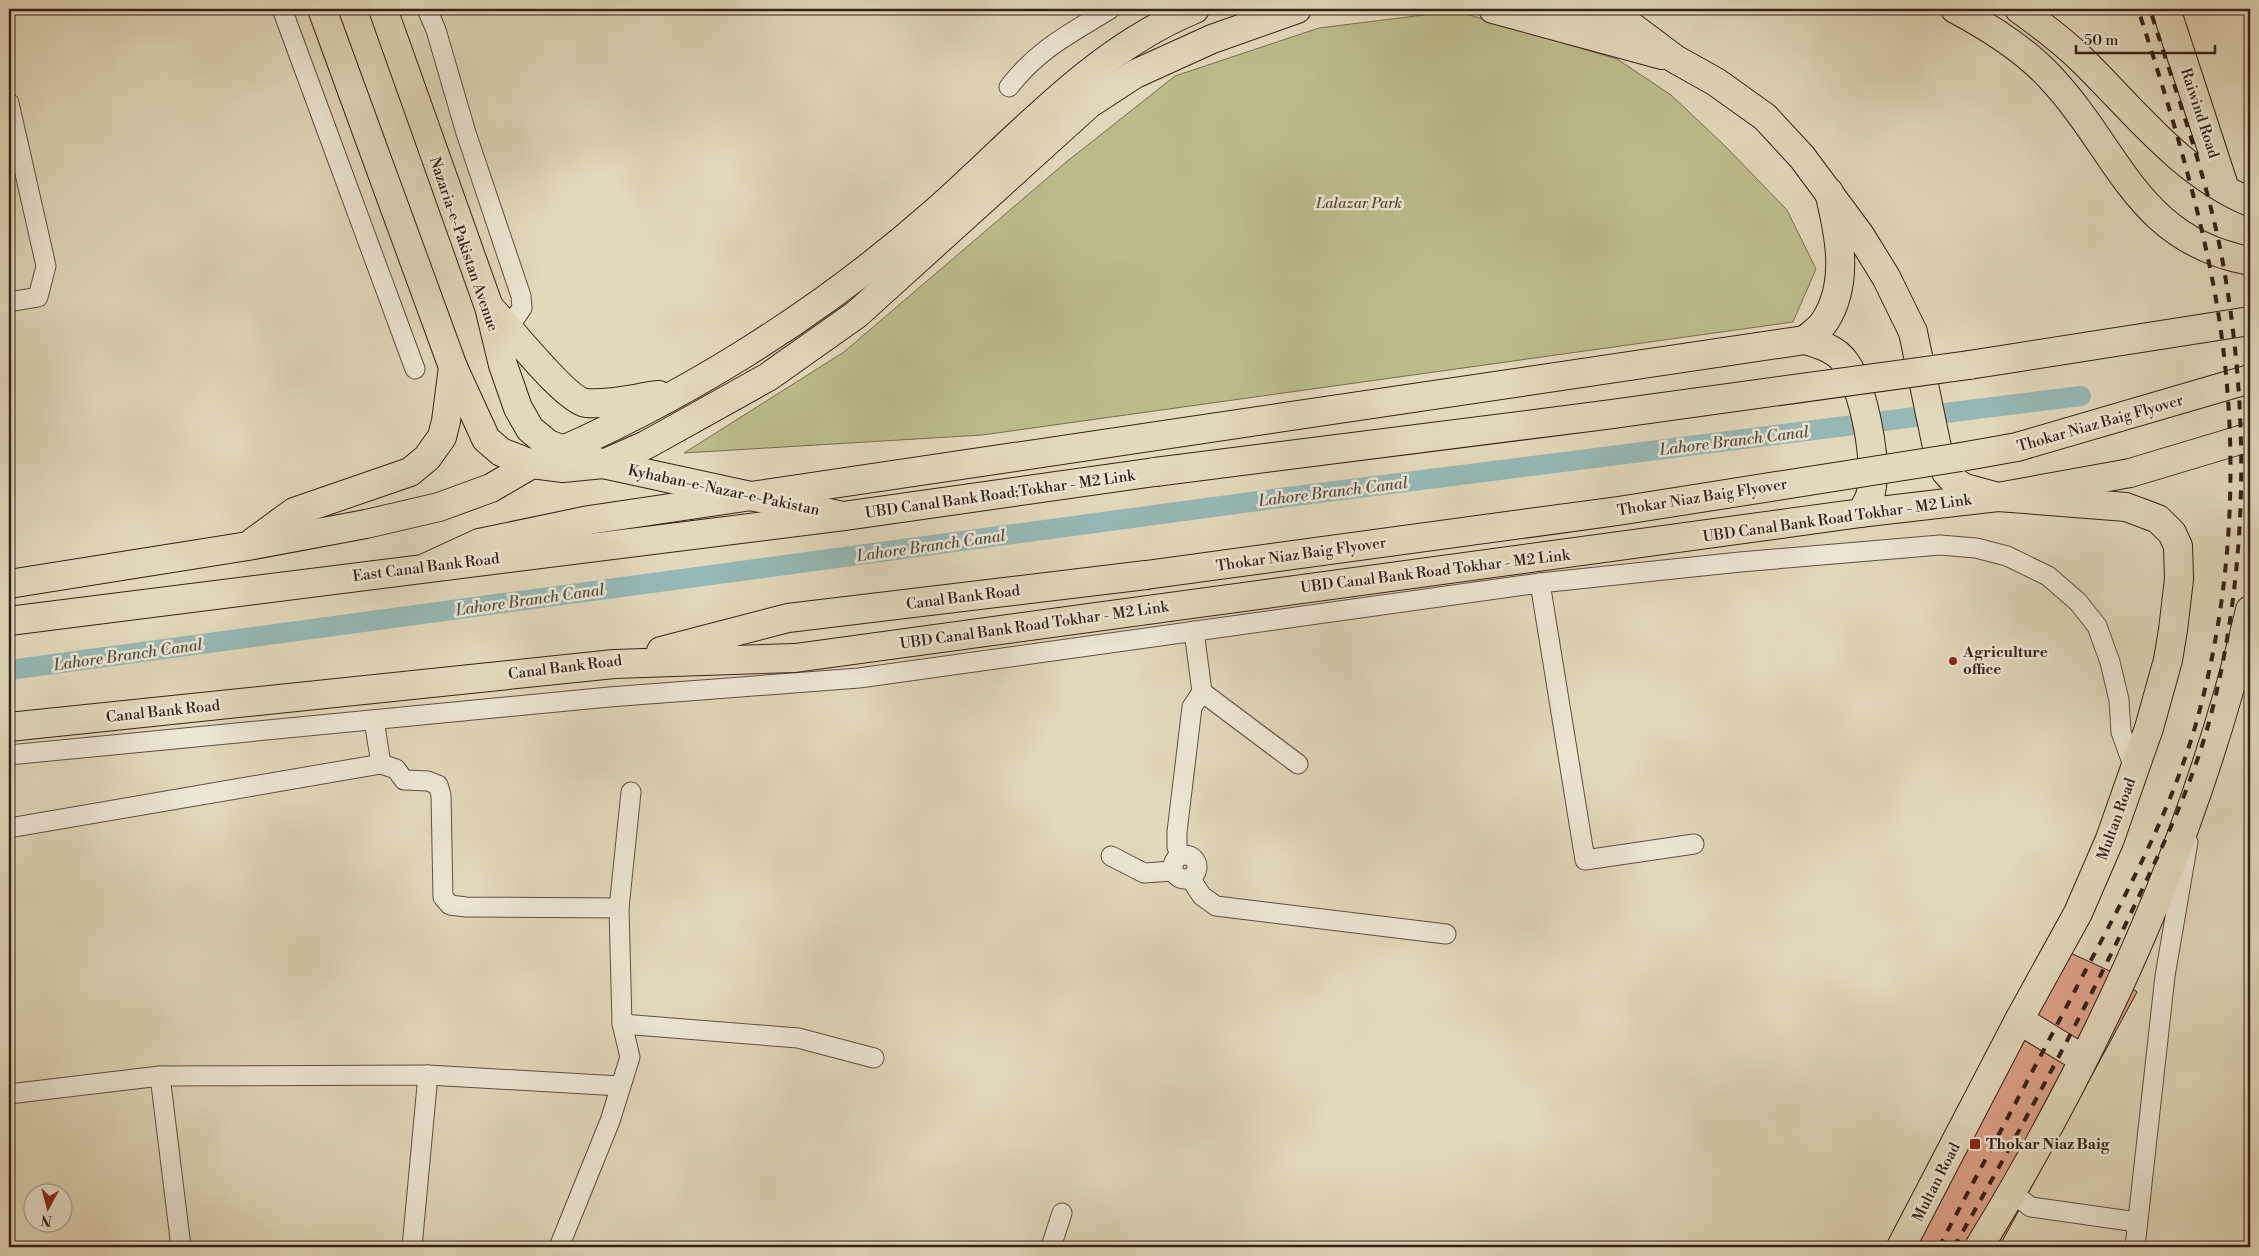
<svg xmlns="http://www.w3.org/2000/svg" width="2259" height="1256" font-family="'Libre Bodoni',serif">
<style>
.green{fill:#bcbc8b;stroke:#786e51}
.lines{fill:none;stroke-linecap:round;stroke-linejoin:round}
.canal{stroke:#96b9b6;stroke-width:20}
.building{fill:#dea188;stroke:#352117}
.minor-casing{stroke:#604f40;stroke-width:21}
.primary-casing{stroke:#352117;stroke-width:30}
.trunk-casing{stroke:#352117;stroke-width:30}
.minor{stroke:#ece6d3;stroke-width:19}
.primary{stroke:#e2d8bb;stroke-width:28}
.trunk{stroke:#e2d8bb;stroke-width:28}
.rail{stroke:#352117;stroke-width:4;stroke-dasharray:9 9;stroke-linecap:butt}
.trunk-bridge-casing{stroke:#352117;stroke-width:30;stroke-linecap:butt}
.trunk-bridge{stroke:#e2d8bb;stroke-width:28}
.poi-dot{fill:#8f2418;stroke:#ece6d3;stroke-width:2}
.labels{text-anchor:middle;stroke-width:5;stroke-linejoin:round;paint-order:stroke}
.street-label{font-size:15px;fill:#352117;stroke:#ece6d3}
.park-label{font-size:15px;font-style:italic;fill:#574834;stroke:#ece6d3}
.poi-label{font-size:15px;font-weight:bold;fill:#352117;stroke:#ece6d3;text-anchor:start}
.water-label{font-size:16px;font-style:italic;fill:#524f47;stroke:#ece6d3}
</style>
<rect width="100%" height="100%" fill="#e2d8bb"/>
<filter id="stains"><feTurbulence type="fractalNoise" baseFrequency=".004" numOctaves="4"/><feColorMatrix values="0 0 0 0 .2 0 0 0 0 .09 0 0 0 0 .02 0 0 0 .5 -.17"/></filter>
<radialGradient id="worn" r=".72"><stop offset=".6" stop-color="#630" stop-opacity="0"/><stop offset="1" stop-color="#630" stop-opacity=".3"/></radialGradient>
<polygon class="green" points="1456,11 1617,59 1671,95 1725,146 1787,210 1816,269 1793,322 982,435 684,453 844,352 1065,163 1175,76 1319,28"/>
<g class="lines">
<g class="canal">
<polyline points="1945,413 2081,396"/>
<polyline points="1876,422 1923,416"/>
<polyline points="9,670 1280,498 1854,425"/>
</g>
</g>
<polygon class="building" points="2066,951 2112,972 2137,992 1999,1247 1903,1247"/>
<g class="lines">
<defs>
<g id="minor">
<polyline points="282,9 415,369"/>
<polyline points="427,9 436,30 466,133 521,296 522,308 509,327"/>
<path d="M 1009,87 C 1038,49 1070,34 1110,9"/>
<polyline points="9,103 46,266 38,297 9,302"/>
<polyline points="1540,583 1585,860 1694,844"/>
<polyline points="1202,692 1298,764"/>
<polyline points="374,720 381,764"/>
<polyline points="9,755 609,697 859,678 1540,583 1740,562 1940,545 1976,548 2007,556 2048,576 2078,602 2097,626 2110,662 2119,700 2121,732 2134,768"/>
<polyline points="9,828 381,764 396,769 404,780 428,781 438,785 441,795 443,897 450,905 466,907 619,908"/>
<circle cx="1185" cy="867" r="12"/>
<polyline points="1180,855 1177,847 1177,832 1192,707 1202,692 1194,631"/>
<polyline points="1111,856 1144,873 1173,871"/>
<polyline points="1190,878 1202,896 1216,906 1446,934"/>
<polyline points="622,1024 798,1038 874,1058"/>
<polyline points="160,1076 181,1247"/>
<polyline points="9,1094 160,1076 428,1075 620,1086"/>
<polyline points="2012,1193 2031,1207 2137,1222"/>
<polyline points="412,1247 428,1075"/>
<polyline points="559,1247 610,1121 630,1057 622,1024 619,908 631,792"/>
<polyline points="1051,1247 1062,1213"/>
<polyline points="2135,1247 2165,976 2188,842"/>
</g>
<g id="primary">
<polyline points="322,9 453,367 486,439 501,452 532,464 563,468 603,464 646,445 768,377 857,314 1089,104 1135,74 1212,39 1297,9"/>
<polyline points="383,9 489,307 503,365 518,408 530,429 548,444 603,464 838,515"/>
<polyline points="1493,9 1662,55"/>
<polyline points="1562,9 1631,26 1675,59 1716,82 1765,117 1802,157 1860,235 1886,277 1913,332 1938,452 1946,472 1955,482 1965,488 1998,497 2126,507 2158,519 2172,533 2178,546 2179,579 2173,630 2168,660 2149,728 2110,839 2078,913 2019,1020 1901,1247"/>
<path d="M 1955,9 C 1989,27 2023,48 2050,77 C 2119,150 2136,240 2250,261"/>
<path d="M 2019,9 C 2040,24 2060,39 2079,57 C 2132,108 2180,173 2250,202"/>
<polyline points="2166,9 2225,189"/>
<path d="M 490,308 C 509,327 565,400 586,403 C 610,405 635,398 659,395"/>
<path d="M 533,463 C 678,402 816,317 934,213 C 1017,140 1091,52 1195,9"/>
<polyline points="2019,1020 2083,1059"/>
<path d="M 1979,1247 C 2099,1051 2197,835 2250,610"/>
</g>
<g id="trunk">
<path d="M 1805,340 C 1812,334 1820,329 1825,321 C 1850,282 1839,233 1829,192"/>
<polyline points="1969,365 2250,321"/>
<polyline points="1961,457 2017,447 2250,379"/>
<polyline points="253,542 294,512 410,472 427,458 442,437 446,421 453,367"/>
<path d="M 427,567 L 479,543 L 589,520 L 1805,340 C 1819,344 1836,349 1845,362 C 1864,388 1879,465 1870,496 C 1868,502 1864,508 1861,513"/>
<polyline points="9,584 248,546 366,524 439,507 491,488 532,464"/>
<polyline points="9,621 844,516 1155,472"/>
<polyline points="661,651 788,618 1146,575"/>
<polyline points="9,727 614,664 795,658 1861,513 1998,497 2130,473 2250,437"/>
</g>
</defs>
<use href="#minor" class="minor-casing"/>
<use href="#primary" class="primary-casing"/>
<use href="#trunk" class="trunk-casing"/>
<use href="#minor" class="minor"/>
<use href="#primary" class="primary"/>
<use href="#trunk" class="trunk"/>
<g class="rail">
<path d="M 1939,1247 C 1986,1158 2034,1069 2081,979 C 2124,898 2169,816 2195,727 C 2238,578 2241,414 2209,263 C 2191,177 2165,92 2138,9"/>
<path d="M 1954,1247 C 2016,1138 2076,1028 2130,915 C 2162,848 2195,780 2213,707 C 2248,564 2249,414 2224,269 C 2209,182 2176,93 2150,9"/>
</g>
<defs>
<g id="trunk-bridge">
<polyline points="1155,472 1605,415 1969,365"/>
<polyline points="1146,575 1618,511 1961,457"/>
</g>
</defs>
<use href="#trunk-bridge" class="trunk-bridge-casing"/>
<use href="#trunk-bridge" class="trunk-bridge"/>
</g>
<g class="poi-dot">
<circle cx="1953" cy="661" r="5"/>
<rect x="1969" y="1138" width="12" height="12" rx="2.5"/>
</g>
<g class="labels">
<g class="street-label">
<text transform="translate(2200 113) rotate(72)" y="5">Raiwind Road</text>
<text transform="translate(464 244) rotate(71)" y="5">Nazaria-e-Pakistan Avenue</text>
<text transform="translate(2100 423) rotate(-16)" y="5">Thokar Niaz Baig Flyover</text>
<text transform="translate(724 490) rotate(12)" y="5">Kyhaban-e-Nazar-e-Pakistan</text>
<text transform="translate(1000 494) rotate(-8)" y="5">UBD Canal Bank Road;Tokhar - M2 Link</text>
<text transform="translate(1702 497) rotate(-9)" y="5">Thokar Niaz Baig Flyover</text>
<text transform="translate(1837 518) rotate(-8)" y="5">UBD Canal Bank Road Tokhar - M2 Link</text>
<text transform="translate(1301 554) rotate(-8)" y="5">Thokar Niaz Baig Flyover</text>
<text transform="translate(426 567) rotate(-7)" y="5">East Canal Bank Road</text>
<text transform="translate(1435 571) rotate(-7)" y="5">UBD Canal Bank Road Tokhar - M2 Link</text>
<text transform="translate(963 597) rotate(-7)" y="5">Canal Bank Road</text>
<text transform="translate(1034 625) rotate(-8)" y="5">UBD Canal Bank Road Tokhar - M2 Link</text>
<text transform="translate(565 667) rotate(-7)" y="5">Canal Bank Road</text>
<text transform="translate(163 711) rotate(-6)" y="5">Canal Bank Road</text>
<text transform="translate(2116 819) rotate(-70)" y="5">Multan Road</text>
<text transform="translate(1936 1182) rotate(-63)" y="5">Multan Road</text>
</g>
<g class="park-label">
<text x="1359" y="208">Lalazar Park</text>
</g>
<g class="poi-label">
<text x="1963" y="657">Agriculture<tspan x="1963" dy="17">office</tspan></text>
<text x="1986" y="1149">Thokar Niaz Baig</text>
</g>
<g class="water-label">
<text transform="translate(1734 440) rotate(-7)" y="6">Lahore Branch Canal</text>
<text transform="translate(1333 491) rotate(-7)" y="6">Lahore Branch Canal</text>
<text transform="translate(931 545) rotate(-8)" y="6">Lahore Branch Canal</text>
<text transform="translate(530 599) rotate(-8)" y="6">Lahore Branch Canal</text>
<text transform="translate(128 654) rotate(-8)" y="6">Lahore Branch Canal</text>
</g>
</g>
<rect width="2259" height="1256" fill="none" stroke="#e2d8bb" stroke-width="30"/>
<rect x="10" y="10" width="2239" height="1236" fill="none" stroke="#352117" stroke-width="2.5"/>
<rect x="15" y="15" width="2229" height="1226" fill="none" stroke="#352117"/>
<g transform="translate(48 1208) rotate(187)"><circle r="24" fill="#ece6d3" stroke="#a39788"/>
<path d="M0-4L9 19L0 12L-9 19Z" fill="#8f2418"/>
<text y="-8" font-size="14" font-weight="bold" text-anchor="middle" fill="#352117">N</text>
</g>
<path d="M2076 45v8h139v-8" fill="none" stroke="#352117" stroke-width="2.5"/>
<text x="2084" y="45" font-size="15" fill="#352117" stroke="#ece6d3" stroke-width="4" paint-order="stroke">50 m</text>
<rect width="100%" height="100%" filter="url(#stains)"/>
<rect width="100%" height="100%" fill="url(#worn)"/>
</svg>
